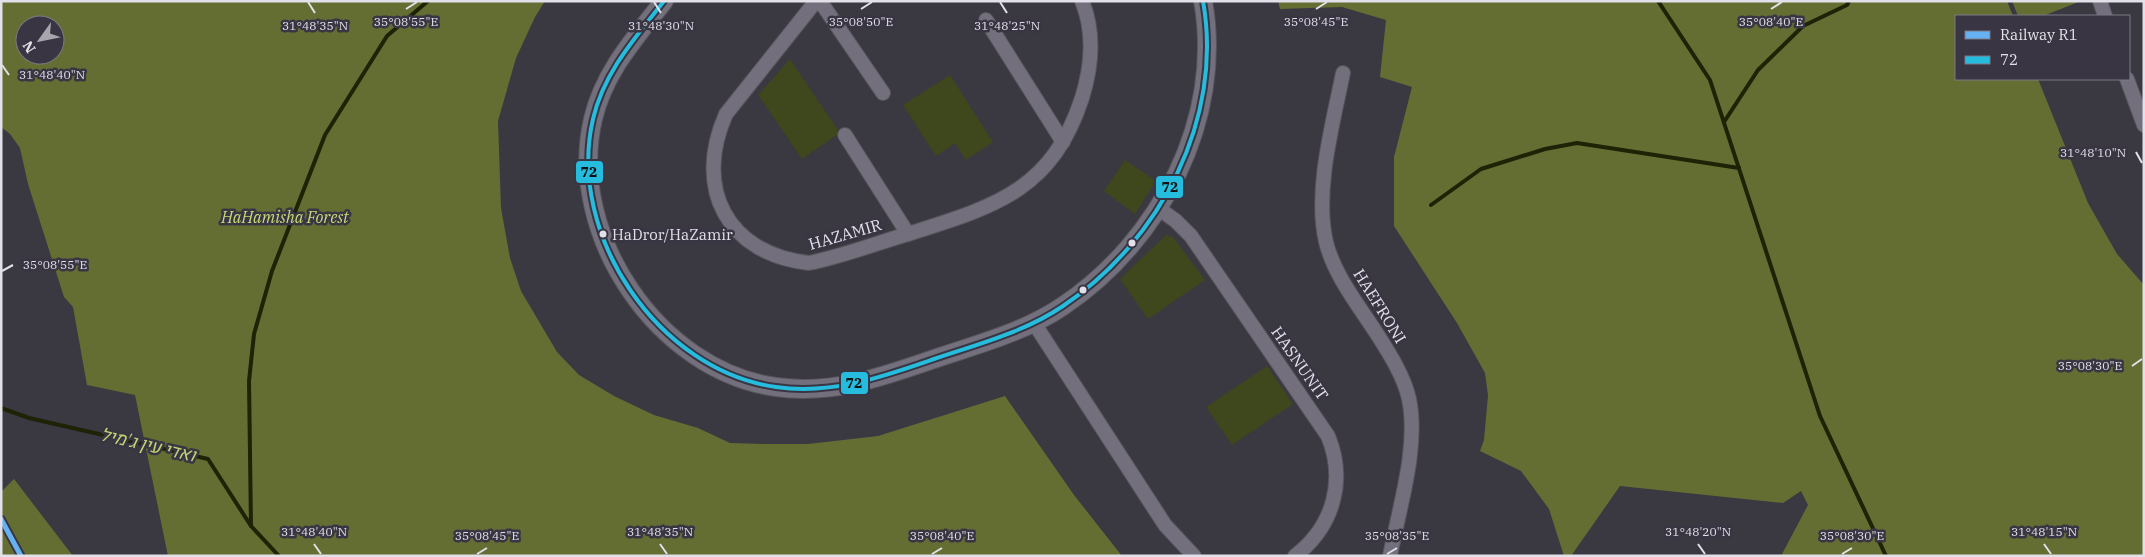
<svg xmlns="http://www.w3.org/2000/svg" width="2145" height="557" font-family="'IBM Plex Serif',Heebo,serif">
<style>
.green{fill:#3f471d}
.forest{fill:#646e33;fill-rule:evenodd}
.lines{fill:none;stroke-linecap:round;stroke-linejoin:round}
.stream{stroke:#1e2306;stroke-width:4}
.minor-casing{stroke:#56545a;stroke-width:16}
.tertiary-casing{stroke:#56545a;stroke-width:20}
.minor{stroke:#736f7c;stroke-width:14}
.tertiary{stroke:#736f7c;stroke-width:18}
.bus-1-casing{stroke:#393543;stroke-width:8}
.bus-1{stroke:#26bcdd;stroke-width:4}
.rail-1-casing{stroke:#393543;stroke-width:9}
.rail-1{stroke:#66b1f2;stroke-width:5}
.ticks{fill:none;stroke:#e2e0e8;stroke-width:2}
.bus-dot{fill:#e2e0e8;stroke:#393543;stroke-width:2}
.labels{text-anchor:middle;stroke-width:5;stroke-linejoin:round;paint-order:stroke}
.bus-label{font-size:15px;fill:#e2e0e8;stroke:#393543;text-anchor:start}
.park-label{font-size:16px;font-style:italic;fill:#c7da78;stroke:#393543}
.street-label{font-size:16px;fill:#e2e0e8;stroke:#393543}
.water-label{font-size:18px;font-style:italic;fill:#c1d473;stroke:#393543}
.ticks-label{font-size:12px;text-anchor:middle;fill:#e2e0e8;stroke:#393543;stroke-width:5;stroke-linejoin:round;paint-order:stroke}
.line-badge{stroke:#393543;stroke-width:2}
.pale-badge-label{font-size:14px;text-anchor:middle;font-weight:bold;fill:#111}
</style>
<rect width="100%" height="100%" fill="#3a3840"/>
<g class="green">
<polygon points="790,59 840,133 802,159 758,95"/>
<polygon points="950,75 993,142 966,160 955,143 936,156 903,105"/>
<polygon points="1125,160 1156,181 1135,214 1104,191"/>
<polygon points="1166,235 1173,237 1205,280 1148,319 1120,279"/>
<polygon points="1267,366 1293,404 1232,445 1206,407"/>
</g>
<g class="forest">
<path d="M 1,1 L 545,1 L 535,17 L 516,58 L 498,121 L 501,208 L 510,258 L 521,291 L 557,352 L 579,375 L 614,396 L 654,415 L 698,428 L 730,443 L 764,444 L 808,444 L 878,436 L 1005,396 L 1074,495 L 1122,556 L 168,556 L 135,395 L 87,385 L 73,307 L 64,297 L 28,184 L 20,148 L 10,134 L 1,127 ZM 25,25 L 55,25 L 55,55 L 25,55 Z"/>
<polygon points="1278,1 2007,1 2013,16 1956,16 1956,79 2038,79 2088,203 2117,254 2144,285 2144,556 1781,556 1808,505 1801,491 1783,503 1620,486 1571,556 1564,556 1549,509 1521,471 1480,451 1484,440 1488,395 1485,373 1457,323 1394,226 1394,157 1412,87 1380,77 1386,20 1342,7 1280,9"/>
<polygon points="2012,1 2081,1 2043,16 2018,16"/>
<polygon points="14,479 73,556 1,556 1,492"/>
</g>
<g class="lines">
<g class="stream">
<polyline points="1658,1 1710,80 1820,416 1886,556"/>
<polyline points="1724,122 1758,70 1803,26 1847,5 1849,1"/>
<polyline points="1431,205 1481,169 1545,149 1577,143 1739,168"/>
<polyline points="1,408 29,418 208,459 251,526 279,556"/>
<polyline points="251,526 249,381 254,334 272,271 325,135 387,36 428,1"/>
</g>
<defs>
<g id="minor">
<path d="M 816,1 L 726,114 C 693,188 727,254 809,263 C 844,256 877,243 911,233 C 996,206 1052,190 1082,98 C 1092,66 1095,33 1082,1"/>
<polyline points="820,1 883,93"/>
<polyline points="2100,1 2105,16"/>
<polyline points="986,20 1063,142"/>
<path d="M 1343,73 C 1333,123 1314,191 1326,242 C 1334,275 1359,306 1377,334 C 1389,353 1404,376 1409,399 C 1419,447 1399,508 1390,556"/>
<polyline points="2127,79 2144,125"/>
<polyline points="845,135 908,234"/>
<path d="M 1158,208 L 1176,221 L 1191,236 L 1328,436 C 1346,480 1334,526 1295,556"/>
<polyline points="1034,323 1165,525 1194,556"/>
</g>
<path id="tertiary" d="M 664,1 C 635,38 604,72 593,119 C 566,235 659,371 776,387 C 832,395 882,377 934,359 C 978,344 1025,332 1063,306 C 1160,241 1224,119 1203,1"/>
</defs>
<use href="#minor" class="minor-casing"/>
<use href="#tertiary" class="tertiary-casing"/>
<use href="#minor" class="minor"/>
<use href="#tertiary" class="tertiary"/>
<defs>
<path id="bus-1" d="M 664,1 C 635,38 604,72 593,119 C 566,235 659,371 776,387 C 832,395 882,377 934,359 C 978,344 1025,332 1063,306 C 1160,241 1224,119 1203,1"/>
</defs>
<use href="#bus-1" class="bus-1-casing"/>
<use href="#bus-1" class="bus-1"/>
<defs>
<polyline id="rail-1" points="1,519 21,556"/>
</defs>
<use href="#rail-1" class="rail-1-casing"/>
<use href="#rail-1" class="rail-1"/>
</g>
<path class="ticks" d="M 308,2 L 315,13M 654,2 L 661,13M 1000,2 L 1007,13M 406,9 L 417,2M 861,9 L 872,2M 1316,9 L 1327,2M 1771,9 L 1782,2M 2,65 L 9,75M 2136,152 L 2142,163M 2,271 L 13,265M 2132,366 L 2142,359M 314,544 L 321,554M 660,544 L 667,554M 1698,544 L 1705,554M 2044,544 L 2051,554M 477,554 L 487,548M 932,554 L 942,548M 1387,554 L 1397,548M 1842,554 L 1852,548"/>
<g class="bus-dot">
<circle cx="603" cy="234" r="4.5"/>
<circle cx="1132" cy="243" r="4.5"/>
<circle cx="1083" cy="290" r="4.5"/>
</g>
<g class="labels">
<g class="bus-label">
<text x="612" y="240">HaDror/HaZamir</text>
</g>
<g class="park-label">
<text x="285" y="223">HaHamisha Forest</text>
</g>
<g class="street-label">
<text transform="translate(845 234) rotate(-16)" y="6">HAZAMIR</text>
<text transform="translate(1380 306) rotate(58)" y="6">HAEFRONI</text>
<text transform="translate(1300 363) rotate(55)" y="6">HASNUNIT</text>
</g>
<g class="water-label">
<text transform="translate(148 445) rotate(13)" y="6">ואדי עין ג'מיל</text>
</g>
</g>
<g class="ticks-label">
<text x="406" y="26">35°08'55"E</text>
<text x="861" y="26">35°08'50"E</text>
<text x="1316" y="26">35°08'45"E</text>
<text x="1771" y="26">35°08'40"E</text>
<text x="315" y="30">31°48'35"N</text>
<text x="661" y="30">31°48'30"N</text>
<text x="1007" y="30">31°48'25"N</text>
<text x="52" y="79">31°48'40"N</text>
<text x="2093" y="157">31°48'10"N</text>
<text x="55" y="269">35°08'55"E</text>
<text x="2090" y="370">35°08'30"E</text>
<text x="314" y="536">31°48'40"N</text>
<text x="660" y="536">31°48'35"N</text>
<text x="1698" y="536">31°48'20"N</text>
<text x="2044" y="536">31°48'15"N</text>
<text x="487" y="540">35°08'45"E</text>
<text x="942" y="540">35°08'40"E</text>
<text x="1397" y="540">35°08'35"E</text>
<text x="1852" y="540">35°08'30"E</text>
</g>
<g class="line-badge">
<rect x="575" y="160" width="29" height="24" rx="5" fill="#26bcdd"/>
<rect x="1155" y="175" width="29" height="24" rx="5" fill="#26bcdd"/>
<rect x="840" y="371" width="29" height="24" rx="5" fill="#26bcdd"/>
</g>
<g class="pale-badge-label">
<text x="589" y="177">72</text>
<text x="1170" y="192">72</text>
<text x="854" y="388">72</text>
</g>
<rect width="2145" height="557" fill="none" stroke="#e2e0e8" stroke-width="5"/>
<rect x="1955" y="15" width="175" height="65" fill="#393543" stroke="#7d7985"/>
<rect x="1965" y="31" width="25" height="8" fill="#66b1f2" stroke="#7d7985"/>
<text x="2000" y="40" font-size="15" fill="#e2e0e8">Railway R1</text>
<rect x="1965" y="56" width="25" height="8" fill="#26bcdd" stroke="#7d7985"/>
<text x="2000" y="65" font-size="15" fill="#e2e0e8">72</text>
<g transform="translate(40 40) rotate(237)"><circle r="24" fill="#393543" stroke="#7d7985"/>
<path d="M0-4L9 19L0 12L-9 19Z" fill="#a7a5ad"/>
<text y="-8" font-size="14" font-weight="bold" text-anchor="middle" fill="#e2e0e8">N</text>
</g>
</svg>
